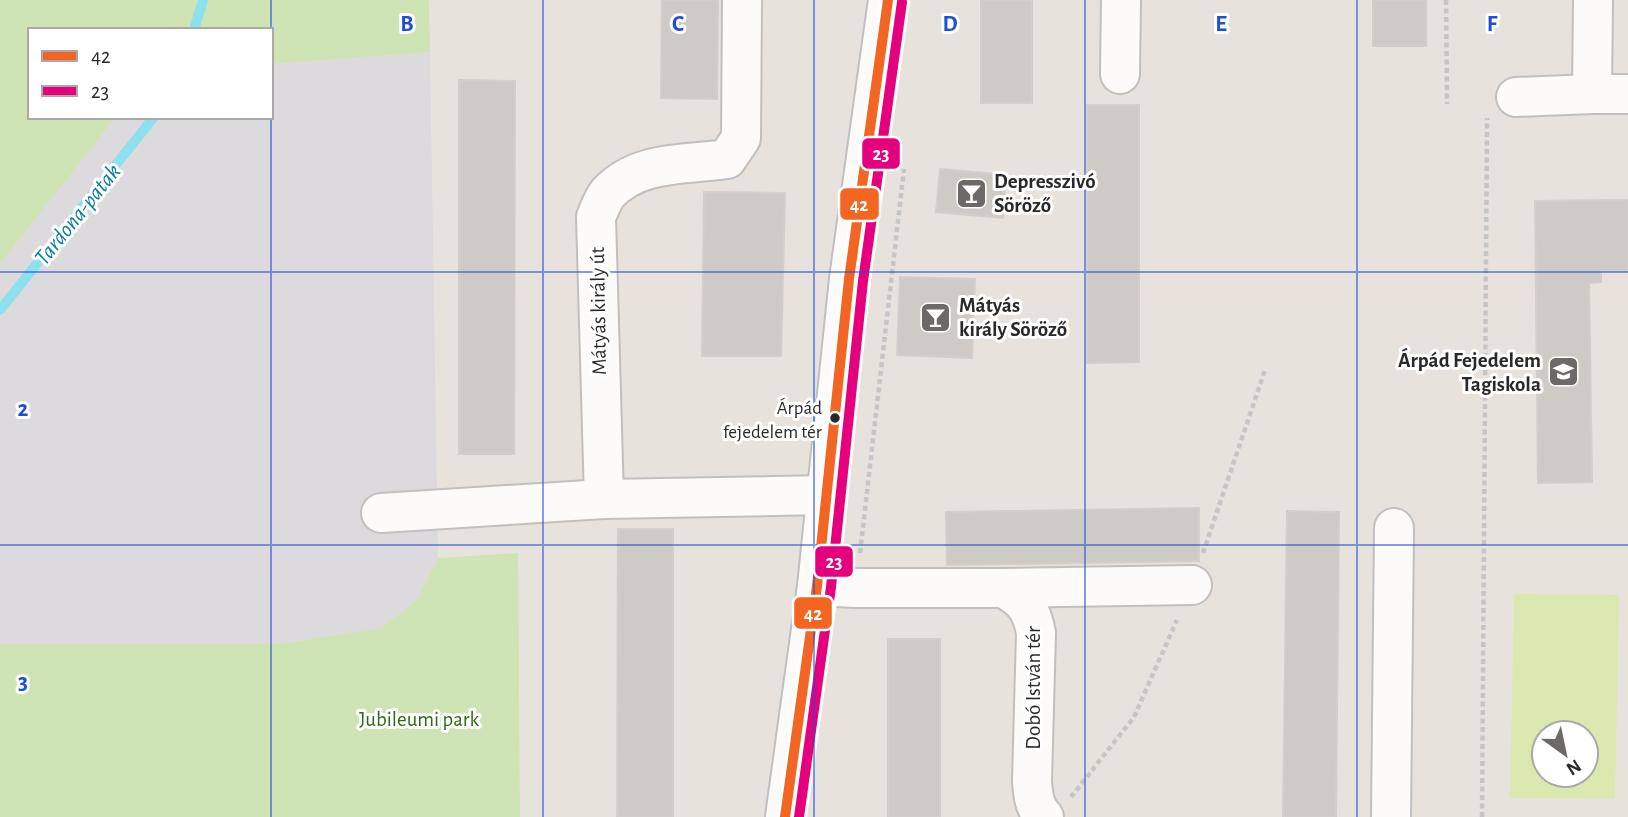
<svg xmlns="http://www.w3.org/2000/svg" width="1628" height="817" font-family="'Alegreya Sans',sans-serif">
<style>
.industrial{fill:#dddadd}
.green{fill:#cee4b4}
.pitch{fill:#dbe9b1;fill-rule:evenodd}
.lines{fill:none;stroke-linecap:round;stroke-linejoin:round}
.stream{stroke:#8de0ee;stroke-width:10}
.building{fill:#cecbc7;stroke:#d3ceca;stroke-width:2}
.minor-casing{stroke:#c1bfbf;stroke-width:42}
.path{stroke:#c6c5c5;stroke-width:4.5;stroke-dasharray:5 3.5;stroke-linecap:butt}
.minor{stroke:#fcfbfa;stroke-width:38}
.bus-1-casing{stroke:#fff;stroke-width:16}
.bus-2-casing{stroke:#fff;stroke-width:16}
.bus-1{stroke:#f26522;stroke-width:10}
.bus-2{stroke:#e5007d;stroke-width:10}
.grid{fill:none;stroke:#1d4ed8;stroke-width:2;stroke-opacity:0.55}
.bus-dot{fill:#292929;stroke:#fff;stroke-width:2.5}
.labels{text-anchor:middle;stroke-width:6;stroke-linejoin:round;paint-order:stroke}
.bus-label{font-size:19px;fill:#292929;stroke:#fff;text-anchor:end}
.poi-label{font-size:21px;font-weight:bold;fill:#292929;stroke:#fff;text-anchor:start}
.street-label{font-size:21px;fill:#292929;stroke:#fff}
.park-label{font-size:21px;fill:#316916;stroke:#fff}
.water-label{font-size:23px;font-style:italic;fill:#067c9f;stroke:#fff}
.grid-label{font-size:23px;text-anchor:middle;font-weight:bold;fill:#1d4ed8;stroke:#fff;stroke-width:6;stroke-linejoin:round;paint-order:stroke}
.line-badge{stroke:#fff;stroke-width:2.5}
.badge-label{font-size:19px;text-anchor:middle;font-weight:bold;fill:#fff}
</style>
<rect width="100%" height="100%" fill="#e8e2dd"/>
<polygon class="industrial" points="430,52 438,558 416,601 381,628 280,644 0,644 0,264 116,117 271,117 271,64"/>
<g class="green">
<polygon points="0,0 429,0 430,52 271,64 271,30 30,30 30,117 116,117 0,264"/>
<polygon points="518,553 520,817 0,817 0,644 280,644 381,628 416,601 438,558"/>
</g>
<path class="pitch" d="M 1514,594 L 1619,595 L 1615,799 L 1510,798 ZM 1544,733 L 1586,733 L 1586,775 L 1544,775 Z"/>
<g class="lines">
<g class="stream">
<polyline points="194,30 203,0"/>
<polyline points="0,310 154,117"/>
</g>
</g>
<g class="building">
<polygon points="662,0 718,0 717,99 661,98"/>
<rect x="981" y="0" width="51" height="103"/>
<rect x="1373" y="0" width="53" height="46"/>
<polygon points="459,80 515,81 514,454 459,454"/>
<polygon points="1087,105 1139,105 1139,362 1087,363"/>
<polygon points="940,169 1006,175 1003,218 936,212"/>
<polygon points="704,192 785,193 781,356 702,356"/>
<polygon points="1628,200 1628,271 1601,271 1601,282 1589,283 1592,482 1538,483 1535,201"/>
<polygon points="900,277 975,279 972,358 897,355"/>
<polygon points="1199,508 1199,561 947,565 946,512"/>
<polygon points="1287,511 1339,512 1336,817 1283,817"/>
<polygon points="618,529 673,529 673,817 617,817"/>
<rect x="888" y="639" width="52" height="178"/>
</g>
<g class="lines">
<defs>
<g id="minor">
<polyline points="1593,0 1592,94 1628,94"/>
<polyline points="1120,74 1121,0"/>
<polyline points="1516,97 1592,94"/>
<path d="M 604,499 L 596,217 C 599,210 603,199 608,193 C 639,160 686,165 727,159 L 741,138 L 742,0"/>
<polyline points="381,513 604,499 827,495"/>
<path d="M 817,586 L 855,588 L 1003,588 C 1024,599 1032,610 1036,633 L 1032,781 C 1033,795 1034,807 1044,817"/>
<polyline points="1003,588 1192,585"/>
<polyline points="785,817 817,586 849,279 888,0"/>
<polyline points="1391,817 1394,528"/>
</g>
</defs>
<use href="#minor" class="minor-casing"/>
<g class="path">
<polyline points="1446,0 1447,104"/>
<polyline points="860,553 904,169"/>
<polyline points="1203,553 1265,370"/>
<polyline points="1071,797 1134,717 1177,620"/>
<polyline points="1482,817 1487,118"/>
</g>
<use href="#minor" class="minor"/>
<defs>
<polyline id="bus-1" points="785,817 817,586 849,279 888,0"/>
<polyline id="bus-2" points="799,817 831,587 863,281 902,2"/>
</defs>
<use href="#bus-1" class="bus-1-casing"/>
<use href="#bus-2" class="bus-2-casing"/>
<use href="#bus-1" class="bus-1"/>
<use href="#bus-2" class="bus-2"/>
</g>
<path class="grid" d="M 271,0 L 271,817M 543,0 L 543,817M 814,0 L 814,817M 1085,0 L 1085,817M 1357,0 L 1357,817M 0,272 L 1628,272M 0,545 L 1628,545"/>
<defs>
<symbol id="bar-square" viewBox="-11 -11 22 22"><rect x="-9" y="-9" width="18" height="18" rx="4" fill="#6c6a68" stroke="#fff"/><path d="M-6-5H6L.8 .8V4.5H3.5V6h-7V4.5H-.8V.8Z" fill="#fff"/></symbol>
<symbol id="school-square" viewBox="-11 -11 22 22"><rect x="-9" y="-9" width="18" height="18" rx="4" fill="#6c6a68" stroke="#fff"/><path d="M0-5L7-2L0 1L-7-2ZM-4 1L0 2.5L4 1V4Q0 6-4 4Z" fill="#fff"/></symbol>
</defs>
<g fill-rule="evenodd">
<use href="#bar-square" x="954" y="176" width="35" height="35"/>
<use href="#bar-square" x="918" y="300" width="35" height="35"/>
<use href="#school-square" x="1546" y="354" width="35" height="35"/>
</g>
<circle class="bus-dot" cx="835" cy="418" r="6"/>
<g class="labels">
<g class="bus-label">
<text x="822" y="414">Árpád<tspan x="822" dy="24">fejedelem tér</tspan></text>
</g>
<g class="poi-label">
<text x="994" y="188">Depresszivó<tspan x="994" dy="24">Söröző</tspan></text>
<text x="959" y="312">Mátyás<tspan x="959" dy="24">király Söröző</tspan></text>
<text x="1541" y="367" text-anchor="end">Árpád Fejedelem<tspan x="1541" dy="24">Tagiskola</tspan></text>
</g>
<g class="street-label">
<text transform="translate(598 311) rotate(-91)" y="7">Mátyás király út</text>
<text transform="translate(1033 688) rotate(-90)" y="7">Dobó István tér</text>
</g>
<g class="park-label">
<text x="419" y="726">Jubileumi park</text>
</g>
<g class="water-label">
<text transform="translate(77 214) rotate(-51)" y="8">Tardona-patak</text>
</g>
</g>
<g class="grid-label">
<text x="407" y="31">B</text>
<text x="678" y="31">C</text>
<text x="950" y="31">D</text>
<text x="1221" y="31">E</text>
<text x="1492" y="31">F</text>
<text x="23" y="416">2</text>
<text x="23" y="689">3</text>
</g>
<g class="line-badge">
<rect x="861" y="137" width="40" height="33" rx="7" fill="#e5007d"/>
<rect x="839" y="187" width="41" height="34" rx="7" fill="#f26522"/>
<rect x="814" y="545" width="40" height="33" rx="7" fill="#e5007d"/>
<rect x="793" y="596" width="40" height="34" rx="7" fill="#f26522"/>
</g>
<g class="badge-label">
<text x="881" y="160">23</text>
<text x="859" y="211">42</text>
<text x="834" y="568">23</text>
<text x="813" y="620">42</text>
</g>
<rect x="28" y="28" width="245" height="91" fill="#ffffff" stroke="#a9a9a9" stroke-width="2"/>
<rect x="42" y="51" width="35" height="10" fill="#f26522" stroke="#a9a9a9" stroke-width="2"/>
<text x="91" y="63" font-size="21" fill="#292929">42</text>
<rect x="42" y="86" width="35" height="10" fill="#e5007d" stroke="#a9a9a9" stroke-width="2"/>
<text x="91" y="98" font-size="21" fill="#292929">23</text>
<g transform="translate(1565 754) rotate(147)"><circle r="33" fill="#ffffff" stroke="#a9a9a9" stroke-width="2"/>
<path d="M0-5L12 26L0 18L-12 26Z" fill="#6c6a68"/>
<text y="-10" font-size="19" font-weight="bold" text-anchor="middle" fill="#292929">N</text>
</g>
</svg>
